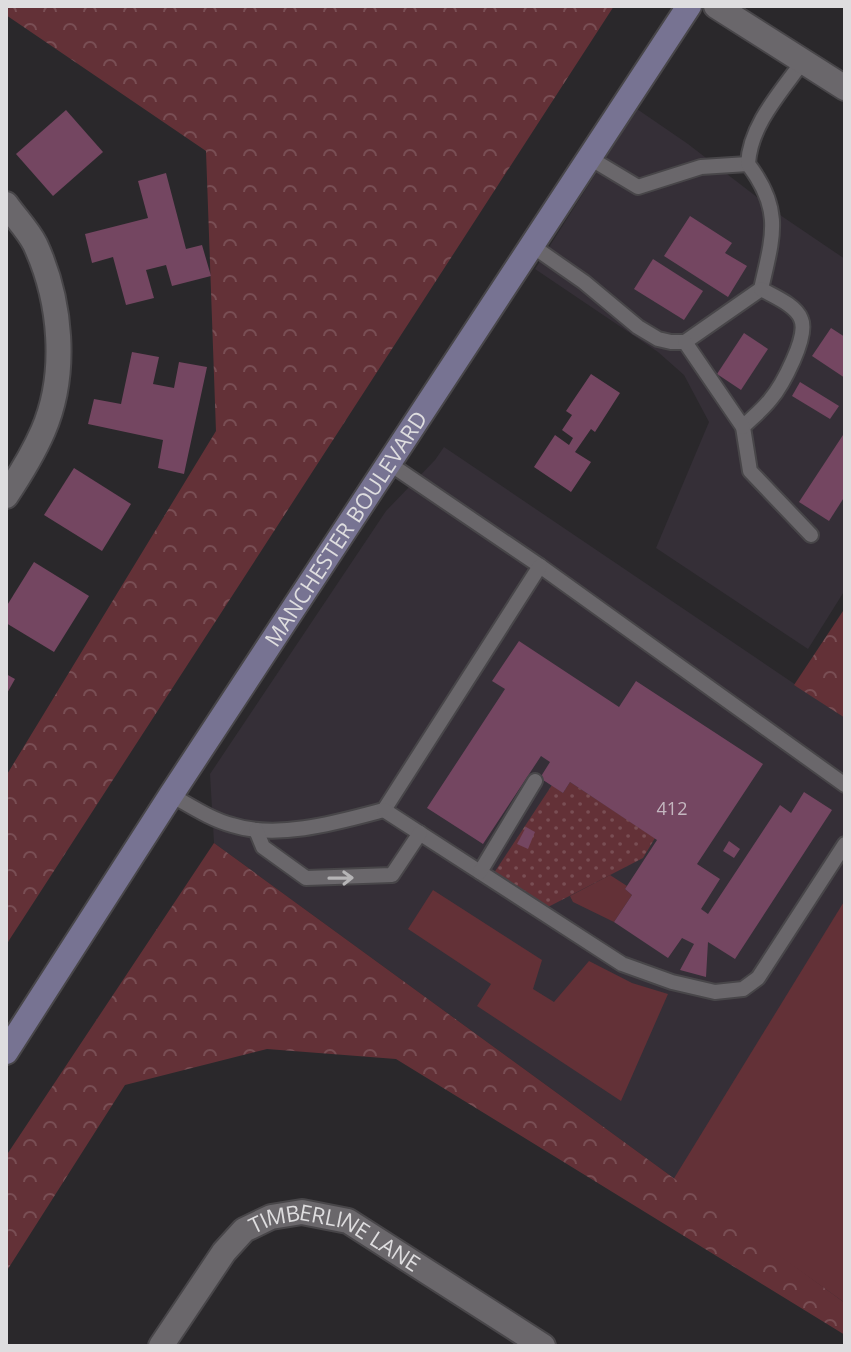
<svg xmlns="http://www.w3.org/2000/svg" width="851" height="1352" font-family="'Open Sans',sans-serif">
<style>
.built{fill:#352f37}
.green{fill:#633137}
.forest{fill:url(#forest-crowns)}
.garden{fill:url(#garden-dots)}
.building{fill:#744661}
.lines{fill:none;stroke-linecap:round;stroke-linejoin:round}
.lane-casing{stroke:#484649;stroke-width:18}
.street-casing{stroke:#484649;stroke-width:28}
.secondary-casing{stroke:#484649;stroke-width:28}
.lane{stroke:#6a676b;stroke-width:14}
.street{stroke:#6a676b;stroke-width:24}
.secondary{stroke:#777392;stroke-width:24}
.oneway{stroke:#b5b4b6}
.labels{text-anchor:middle;stroke-width:7;stroke-linejoin:round;paint-order:stroke}
.number-label{font-size:18px;fill:#c4b7c0}
.street-label{font-size:22px;fill:#dedddf;stroke:#211f22}
</style>
<defs>
<pattern id="forest-crowns" width="20" height="18" patternUnits="userSpaceOnUse" patternTransform="scale(2)"><rect width="20" height="18" fill="#633137"/><path d="M2 6a3 3 0 1 1 6 0M12 15a3 3 0 1 1 6 0" fill="none" stroke="#794e54"/></pattern>
<pattern id="garden-dots" width="8" height="8" patternUnits="userSpaceOnUse" patternTransform="scale(2)"><rect width="8" height="8" fill="#633137"/><path d="M2 2h.1M6 6h.1" fill="none" stroke="#794e54" stroke-width="1.8" stroke-linecap="round"/></pattern>
</defs>
<rect width="100%" height="100%" fill="#2a282b"/>
<g class="built">
<polygon points="637,109 688,144 783,217 845,259 845,590 808,649 656,548 709,422 684,375 658,352 535,269"/>
<polygon points="444,447 845,718 845,1303 214,843 210,774 386,511 435,460"/>
</g>
<g class="green">
<polygon points="610,875 627,886 625,889 632,895 614,922 573,902 570,896"/>
<polygon points="433,890 542,960 533,989 554,1002 589,961 632,983 668,994 621,1101 477,1006 491,984 408,929"/>
<polygon points="845,900 845,1303 673,1180"/>
</g>
<g class="forest">
<polygon points="6,6 614,6 6,945 6,776 216,431 206,151 6,15"/>
<polygon points="845,608 845,718 794,685"/>
<polygon points="214,843 845,1303 845,1335 396,1059 267,1049 125,1085 6,1272 6,1156"/>
</g>
<polygon class="garden" points="570,782 655,838 643,858 550,906 535,908 490,879 552,785 563,793"/>
<g class="building">
<polygon points="66,110 103,152 53,196 16,154"/>
<polygon points="166,173 186,249 202,245 211,276 172,286 166,265 146,270 154,298 126,305 113,257 92,263 85,234 148,218 138,181"/>
<polygon points="690,216 732,243 725,253 747,266 728,297 664,256"/>
<polygon points="653,259 703,291 684,320 634,289"/>
<polygon points="831,328 845,337 845,378 812,356"/>
<polygon points="744,333 768,349 741,390 717,374"/>
<polygon points="132,352 159,357 153,384 174,388 179,362 207,367 184,474 158,468 163,440 88,424 94,399 121,404"/>
<polygon points="591,374 620,393 595,432 591,429 575,452 591,462 571,492 534,467 555,435 569,445 573,438 562,430 572,415 566,411"/>
<polygon points="800,382 839,406 830,419 792,396"/>
<polygon points="845,432 845,496 829,521 799,502"/>
<polygon points="74,468 131,504 102,551 44,515"/>
<polygon points="34,562 89,596 54,652 6,623 6,607"/>
<polygon points="519,641 619,707 636,681 763,764 697,864 720,879 701,909 708,914 780,805 791,813 804,792 832,810 735,959 708,942 706,977 680,970 694,944 682,938 668,958 614,922 632,895 625,889 657,840 570,782 563,793 540,778 550,762 541,756 483,844 427,808 505,689 492,681"/>
<polygon points="6,674 15,679 6,695"/>
<polygon points="526,827 535,832 528,849 517,844"/>
<polygon points="729,841 740,849 734,858 723,851"/>
</g>
<g class="lines">
<defs>
<g id="lane">
<polyline points="588,157 638,187 701,167 748,164"/>
<path d="M 531,245 L 584,282 L 638,327 L 658,339 L 671,342 L 685,342 L 761,289 C 773,236 783,210 748,164 C 750,125 781,92 803,61"/>
<path d="M 761,289 C 773,296 796,305 801,319 C 809,336 782,386 770,400 C 762,410 752,418 743,427 L 750,471 L 811,535"/>
<polyline points="685,342 743,427"/>
<polyline points="390,464 540,566 845,785"/>
<path d="M 171,795 C 191,806 210,819 232,825 C 278,840 339,822 384,810 L 540,566"/>
<polyline points="384,810 622,964 672,982 715,992 743,989 758,978 845,844"/>
<polyline points="256,830 263,847 306,878 392,875 420,833"/>
<polyline points="480,872 535,781"/>
</g>
<g id="street">
<polyline points="716,6 845,88"/>
<path d="M 6,204 C 15,217 28,230 35,244 C 61,300 68,373 43,431 C 33,454 20,475 6,496"/>
<path id="s1" d="M 161,1346 L 224,1252 L 244,1230 L 271,1217 L 302,1212 L 348,1221 L 543,1346"/>
</g>
<g id="secondary">
<path id="s2" d="M 6,1052 L 171,795 L 689,6"/>
</g>
</defs>
<use href="#lane" class="lane-casing"/>
<use href="#street" class="street-casing"/>
<use href="#secondary" class="secondary-casing"/>
<use href="#lane" class="lane"/>
<use href="#street" class="street"/>
<use href="#secondary" class="secondary"/>
</g>
<defs><path id="oneway-shaft" d="M-6 0H5M1.5-3L5.5 0L1.5 3" fill="none" stroke-width="1.6" stroke-linecap="round" stroke-linejoin="round" transform="scale(2)"/></defs>
<use class="oneway" href="#oneway-shaft" transform="translate(341 878) rotate(-1)"/>
<g class="labels">
<g class="number-label">
<text x="672" y="815">412</text>
</g>
<g class="street-label">
<text dy="8" stroke="none"><textPath href="#s2" startOffset="624">MANCHESTER BOULEVARD</textPath></text>
<text dy="8" stroke="none"><textPath href="#s1" startOffset="242">TIMBERLINE LANE</textPath></text>
</g>
</g>
<rect width="851" height="1352" fill="none" stroke="#dedddf" stroke-width="16"/>
</svg>
